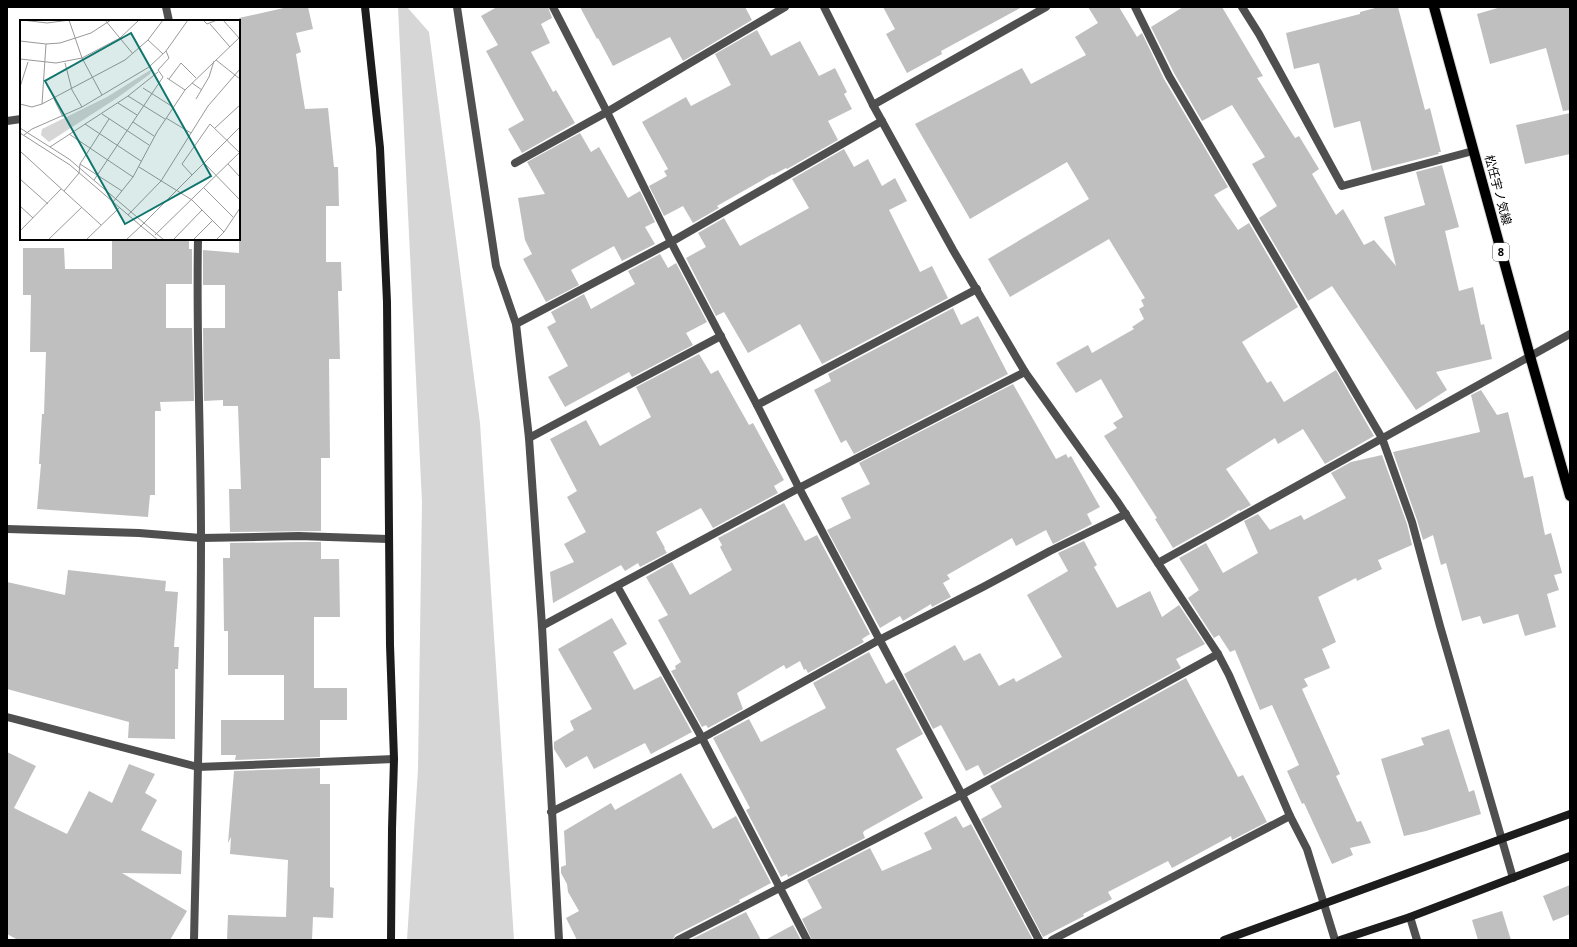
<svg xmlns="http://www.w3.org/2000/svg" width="1577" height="947" font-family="'Noto Sans','Noto Sans JP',sans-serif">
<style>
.green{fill:#d6d6d6}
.building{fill:#bfbfbf}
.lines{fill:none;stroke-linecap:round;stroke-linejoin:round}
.primary-casing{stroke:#dbdbdb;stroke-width:12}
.street{stroke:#4f4f4f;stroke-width:8}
.secondary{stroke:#1c1c1c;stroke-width:8}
.primary{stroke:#000;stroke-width:10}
.labels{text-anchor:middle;stroke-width:3;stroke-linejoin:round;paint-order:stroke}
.shield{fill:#fff;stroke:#4c4c4c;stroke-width:1}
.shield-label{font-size:11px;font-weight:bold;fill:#000}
.street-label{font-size:12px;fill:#000;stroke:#fff}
.inset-road{fill:none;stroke:#999;stroke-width:1}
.view{fill:#0f766e;fill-opacity:0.15;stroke:#0f766e;stroke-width:2}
.inset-edge{fill:none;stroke:#000;stroke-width:2}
</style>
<rect width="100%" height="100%" fill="#fff"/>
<polygon class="green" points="398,7 407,7 429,32 480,423 514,940 407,940 418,769 422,502"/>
<g class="building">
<polygon points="288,7 308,7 313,29 296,33 301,52 296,54 305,109 328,108 334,167 338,167 339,206 326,206 326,262 341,262 342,291 338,291 340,359 329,359 330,458 321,458 321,531 230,532 229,489 241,489 238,406 223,406 223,400 204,401 203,328 225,328 225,285 203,285 203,250 239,253 239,18"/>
<polygon points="497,7 548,7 552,18 541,24 550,43 531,52 553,92 556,90 575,123 522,153 508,129 524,120 486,51 498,45 481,16"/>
<polygon points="580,7 745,7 752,20 683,61 670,37 613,66 598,38 597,39"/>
<polygon points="883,7 1022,7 941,51 942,54 907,73 886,34 895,29"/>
<polygon points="1088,7 1119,7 1137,37 1142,33 1164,79 1228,187 1214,195 1238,230 1249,223 1298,307 1242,342 1267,383 1271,381 1284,402 1336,370 1374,436 1325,464 1303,429 1278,444 1275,438 1226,469 1251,505 1240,511 1239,510 1227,518 1173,548 1155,519 1157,518 1104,436 1117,428 1113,423 1123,417 1101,379 1076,393 1056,363 1088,345 1092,353 1134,329 1132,327 1144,319 1139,309 1144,306 1141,300 1145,298 1109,239 1010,297 988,259 1089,199 1067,162 970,219 915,124 1022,68 1031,84 1086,55 1075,37 1098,23"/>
<polygon points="1183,7 1222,7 1263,76 1257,78 1295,138 1299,136 1319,169 1312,174 1336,215 1343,209 1364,245 1374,240 1396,266 1384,217 1425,205 1416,172 1442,165 1459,227 1445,231 1459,291 1473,287 1481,325 1484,324 1492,359 1436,372 1447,390 1416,410 1332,286 1308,301 1259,218 1277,206 1252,164 1265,157 1232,105 1202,121 1174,73 1151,27"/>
<polygon points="1379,7 1398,7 1425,110 1430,108 1441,152 1438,152 1439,154 1372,171 1360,121 1334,128 1319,63 1294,69 1286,33 1360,14 1360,12"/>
<polygon points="1501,7 1570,7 1570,110 1563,111 1546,48 1490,64 1477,14"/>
<polygon points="757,30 771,56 800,41 819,76 835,68 847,92 844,94 852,109 828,121 838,140 787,169 786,168 773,175 773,174 717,206 719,208 693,223 683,206 664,216 649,186 667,176 664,171 668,169 642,122 686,97 691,106 731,85 715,54"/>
<polygon points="1570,113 1570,154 1525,164 1516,125"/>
<polygon points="580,133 591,152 599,147 628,198 640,191 655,222 645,227 655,244 622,261 614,246 571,270 579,285 546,302 523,259 532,254 525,240 518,198 545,194 527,162"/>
<polygon points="844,149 854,167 868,159 882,186 895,178 907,201 889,210 920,272 932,266 948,298 822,364 800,324 748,353 724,312 716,316 686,258 706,247 698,233 724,218 740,246 809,208 792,179"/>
<polygon points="112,239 189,239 189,249 192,249 192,284 166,284 166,328 192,328 194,401 160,402 161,411 155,411 155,495 150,495 148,517 37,509 41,464 39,464 42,414 44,414 46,352 30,352 31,295 23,295 23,248 64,248 65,269 112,269"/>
<polygon points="660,254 668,268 676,263 707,322 686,333 693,345 632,377 629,372 565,407 548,377 568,366 547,327 556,322 551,312 584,294 591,309 635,284 628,271"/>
<polygon points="953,308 961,325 978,316 1008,374 854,454 846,440 841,443 814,390 831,381 828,374"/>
<polygon points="699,354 711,374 718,370 749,425 753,423 784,480 774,486 778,493 713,528 701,508 656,532 665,548 664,548 667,553 640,567 638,563 625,571 621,565 553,603 550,572 574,562 564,544 586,532 567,497 577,491 550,439 586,420 600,446 651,417 636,387"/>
<polygon points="1013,384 1056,459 1066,454 1068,458 1071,456 1100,507 1087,514 1092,524 1053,544 1046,530 1016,546 1012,538 947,575 950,579 943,583 951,597 932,607 931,604 903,621 900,616 880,628 827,530 851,518 841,498 870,484 859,463"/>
<polygon points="1481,390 1497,415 1508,412 1524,478 1533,476 1545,535 1551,533 1562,573 1554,575 1559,590 1547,594 1556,627 1525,636 1518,614 1483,624 1480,616 1462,621 1446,563 1441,565 1433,535 1423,540 1417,520 1393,452 1480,432 1471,395"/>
<polygon points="1382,455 1407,524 1412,545 1378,560 1382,569 1357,581 1356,578 1318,597 1336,642 1322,649 1330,668 1304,679 1308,686 1302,689 1340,774 1336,776 1357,822 1361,821 1371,843 1350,848 1353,855 1332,864 1304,803 1302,804 1287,771 1299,765 1272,705 1260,710 1235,650 1230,652 1219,635 1214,638 1188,598 1199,590 1179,558 1206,543 1223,573 1258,553 1244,521 1258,514 1270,530 1301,515 1304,520 1346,498 1331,473 1351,462"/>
<polygon points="784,503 805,541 817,535 870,634 862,639 864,642 808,673 806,669 804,670 800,661 786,669 784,665 737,693 743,709 708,728 706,725 702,727 671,671 676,669 675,666 681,662 658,620 668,615 646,577 672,562 690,595 732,570 720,547 722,545 718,538"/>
<polygon points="1084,541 1097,565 1094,567 1117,608 1150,591 1162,617 1179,605 1205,644 1176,659 1181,668 984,776 978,765 966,771 941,725 933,729 904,674 955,645 964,661 980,653 999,686 1014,678 1016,682 1062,657 1027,595 1068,571 1058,553"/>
<polygon points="299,542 321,542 321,559 339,559 340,617 314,617 314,688 347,688 347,720 320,720 320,757 235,760 236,755 221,755 221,720 284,720 284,675 228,675 228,631 224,631 223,558 230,558 230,543"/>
<polygon points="68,570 166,581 165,591 178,592 174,647 179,647 178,669 175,669 175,739 128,738 129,722 7,689 7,582 65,595"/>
<polygon points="612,618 627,644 613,652 634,690 661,676 692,732 651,754 645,743 594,769 587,756 566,768 554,749 554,742 574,730 570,721 592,709 558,649"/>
<polygon points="869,652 886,684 894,679 923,734 896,749 923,798 864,831 863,833 865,838 788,877 787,874 781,877 746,810 750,808 713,738 749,719 761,742 826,708 813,683"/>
<polygon points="1186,678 1238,777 1243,775 1267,822 1232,840 1231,836 1172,868 1168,861 1108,892 1112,899 1083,914 1084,916 1043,937 981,819 1002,807 990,786"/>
<polygon points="1449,729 1469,792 1474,790 1481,814 1426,831 1404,836 1381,759 1424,745 1421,738"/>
<polygon points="7,752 36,766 14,808 67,834 89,791 112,803 129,764 155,774 145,793 157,800 141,830 182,851 181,874 122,873 187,911 170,940 18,940 7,934"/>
<polygon points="320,768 320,784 330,784 330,887 334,888 333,918 313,917 312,940 227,940 228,915 286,917 288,860 230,854 231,837 228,843 234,771"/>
<polygon points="681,773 713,829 736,816 771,883 739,900 740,902 675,935 673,940 577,940 566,918 579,911 568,892 567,884 561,873 561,867 566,865 564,831 611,803 615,810"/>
<polygon points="956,816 963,828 971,824 1033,940 812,940 802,919 822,908 807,880 870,848 882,871 932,849 924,833"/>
<polygon points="1570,885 1570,914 1553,921 1543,896"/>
<polygon points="1502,911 1511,940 1478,940 1472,920"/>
<polygon points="746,912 761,940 690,940"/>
<polygon points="793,925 801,940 765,940"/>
</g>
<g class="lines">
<defs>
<polyline id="primary" points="1434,7 1530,356 1570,496"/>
</defs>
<use href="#primary" class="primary-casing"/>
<g class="street">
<polyline points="166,7 169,21"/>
<polyline points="457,7 496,266 516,324"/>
<polyline points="553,7 607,112 671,242 757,405 799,488 1039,940"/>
<polyline points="824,7 873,105 953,250 1025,372 1117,501 1218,654 1229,675 1290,816 1307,849 1335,940"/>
<polyline points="1135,7 1169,76 1382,438 1412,522 1440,626 1513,878"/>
<polyline points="1242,7 1259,34 1342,186 1473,151"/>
<polyline points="873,105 1046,7"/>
<polyline points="7,121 21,119"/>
<polyline points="515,163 607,112 785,7"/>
<polyline points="757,405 977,289"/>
<polyline points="529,438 721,336"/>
<polyline points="7,529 139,533 201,538 299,536 388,539"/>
<polyline points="1158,563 1570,334"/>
<polyline points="617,586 702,738 807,940"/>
<polyline points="542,626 799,488 1025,372"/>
<polyline points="7,717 198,767 394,759"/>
<polyline points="551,812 702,738 879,640 983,587 1050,551 1126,514"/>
<polyline points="1410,917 1417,940"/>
<path d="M 194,940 C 197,806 201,672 201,538 C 201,439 196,339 198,239"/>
<polyline points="559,940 542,626 529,438 516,324 671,242 882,121"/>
<polyline points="678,940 961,795 1218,654"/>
<polyline points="1052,940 1290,816"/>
</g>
<g class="secondary">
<polyline points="365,7 380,148 387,302 390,645 394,759 392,829 391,940"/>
<polyline points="1224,940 1570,814"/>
<polyline points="1340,940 1410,917 1570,856"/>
</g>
<use href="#primary" class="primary"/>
</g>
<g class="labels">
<rect class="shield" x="1493" y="243" width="16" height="18" rx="3"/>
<g class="shield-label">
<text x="1501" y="256">8</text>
</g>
<g class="street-label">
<text transform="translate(1498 190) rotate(75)" y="4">松任宇ノ気線</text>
</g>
</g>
<g transform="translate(20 20)">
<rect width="220" height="220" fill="#fff"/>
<path d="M 132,49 L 130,54 L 97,78 L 29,122 L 21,115 L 22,109 L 87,77 Z" fill="#d6d6d6"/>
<path class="inset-road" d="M 2,0 L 27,3 L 50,0M 49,0 L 62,38 L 82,75M 85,0 L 113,34M 183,0 L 187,4 L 197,0M 203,0 L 219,18M 190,4 L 210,27M 128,20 L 143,34M 0,21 L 26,24 L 40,23 L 71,13 L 91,0M 0,39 L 36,43 L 62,38 L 100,18 L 119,0M 196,40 L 220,59M 45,43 L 52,70 L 62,87M 147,58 L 165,70M 149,59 L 161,43 L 176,58M 172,63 L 182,70M 0,67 L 8,42M 123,68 L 153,87M 108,76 L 138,52M 34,79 L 43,97M 176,79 L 189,57 L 194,41M 98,83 L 117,95M 0,84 L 12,87 L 22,84 L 105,40 L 128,20 L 143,0M 22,84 L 26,24M 82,94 L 129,125M 146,98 L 171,113M 113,102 L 134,116M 65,104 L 121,141M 0,108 L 49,139 L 124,203M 195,108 L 220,85M 0,113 L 50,145 L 121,206 L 106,220M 49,114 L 113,157M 4,115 L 12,109 L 62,87 L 129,47 L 146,31 L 168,0M 30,127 L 108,76 L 145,99M 0,131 L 81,205M 184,143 L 220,180M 60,144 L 102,171M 208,144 L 220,157M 119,147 L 172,180 L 204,212 L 196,220M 172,155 L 162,144 L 190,104 L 220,133M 0,159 L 28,184M 74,160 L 143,57 L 138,50 L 149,38 L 146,31M 184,168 L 213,197M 44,171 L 59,153 L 60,144 L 89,99M 93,182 L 113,157 L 137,112 L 165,70 L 220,17M 0,186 L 13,198M 108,195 L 141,161 L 188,86 L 220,49M 124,203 L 144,220M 0,211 L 41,169M 204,212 L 220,188M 135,215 L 220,132M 28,220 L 62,187M 66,220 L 99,188M 138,220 L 121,206 L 220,107M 153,220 L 182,190M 173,220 L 193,200"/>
<path class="view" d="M 111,13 L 191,156 L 105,204 L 25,61 Z"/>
<rect width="220" height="220" class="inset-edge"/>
</g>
<rect width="1577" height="947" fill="none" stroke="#000000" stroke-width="16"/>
</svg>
